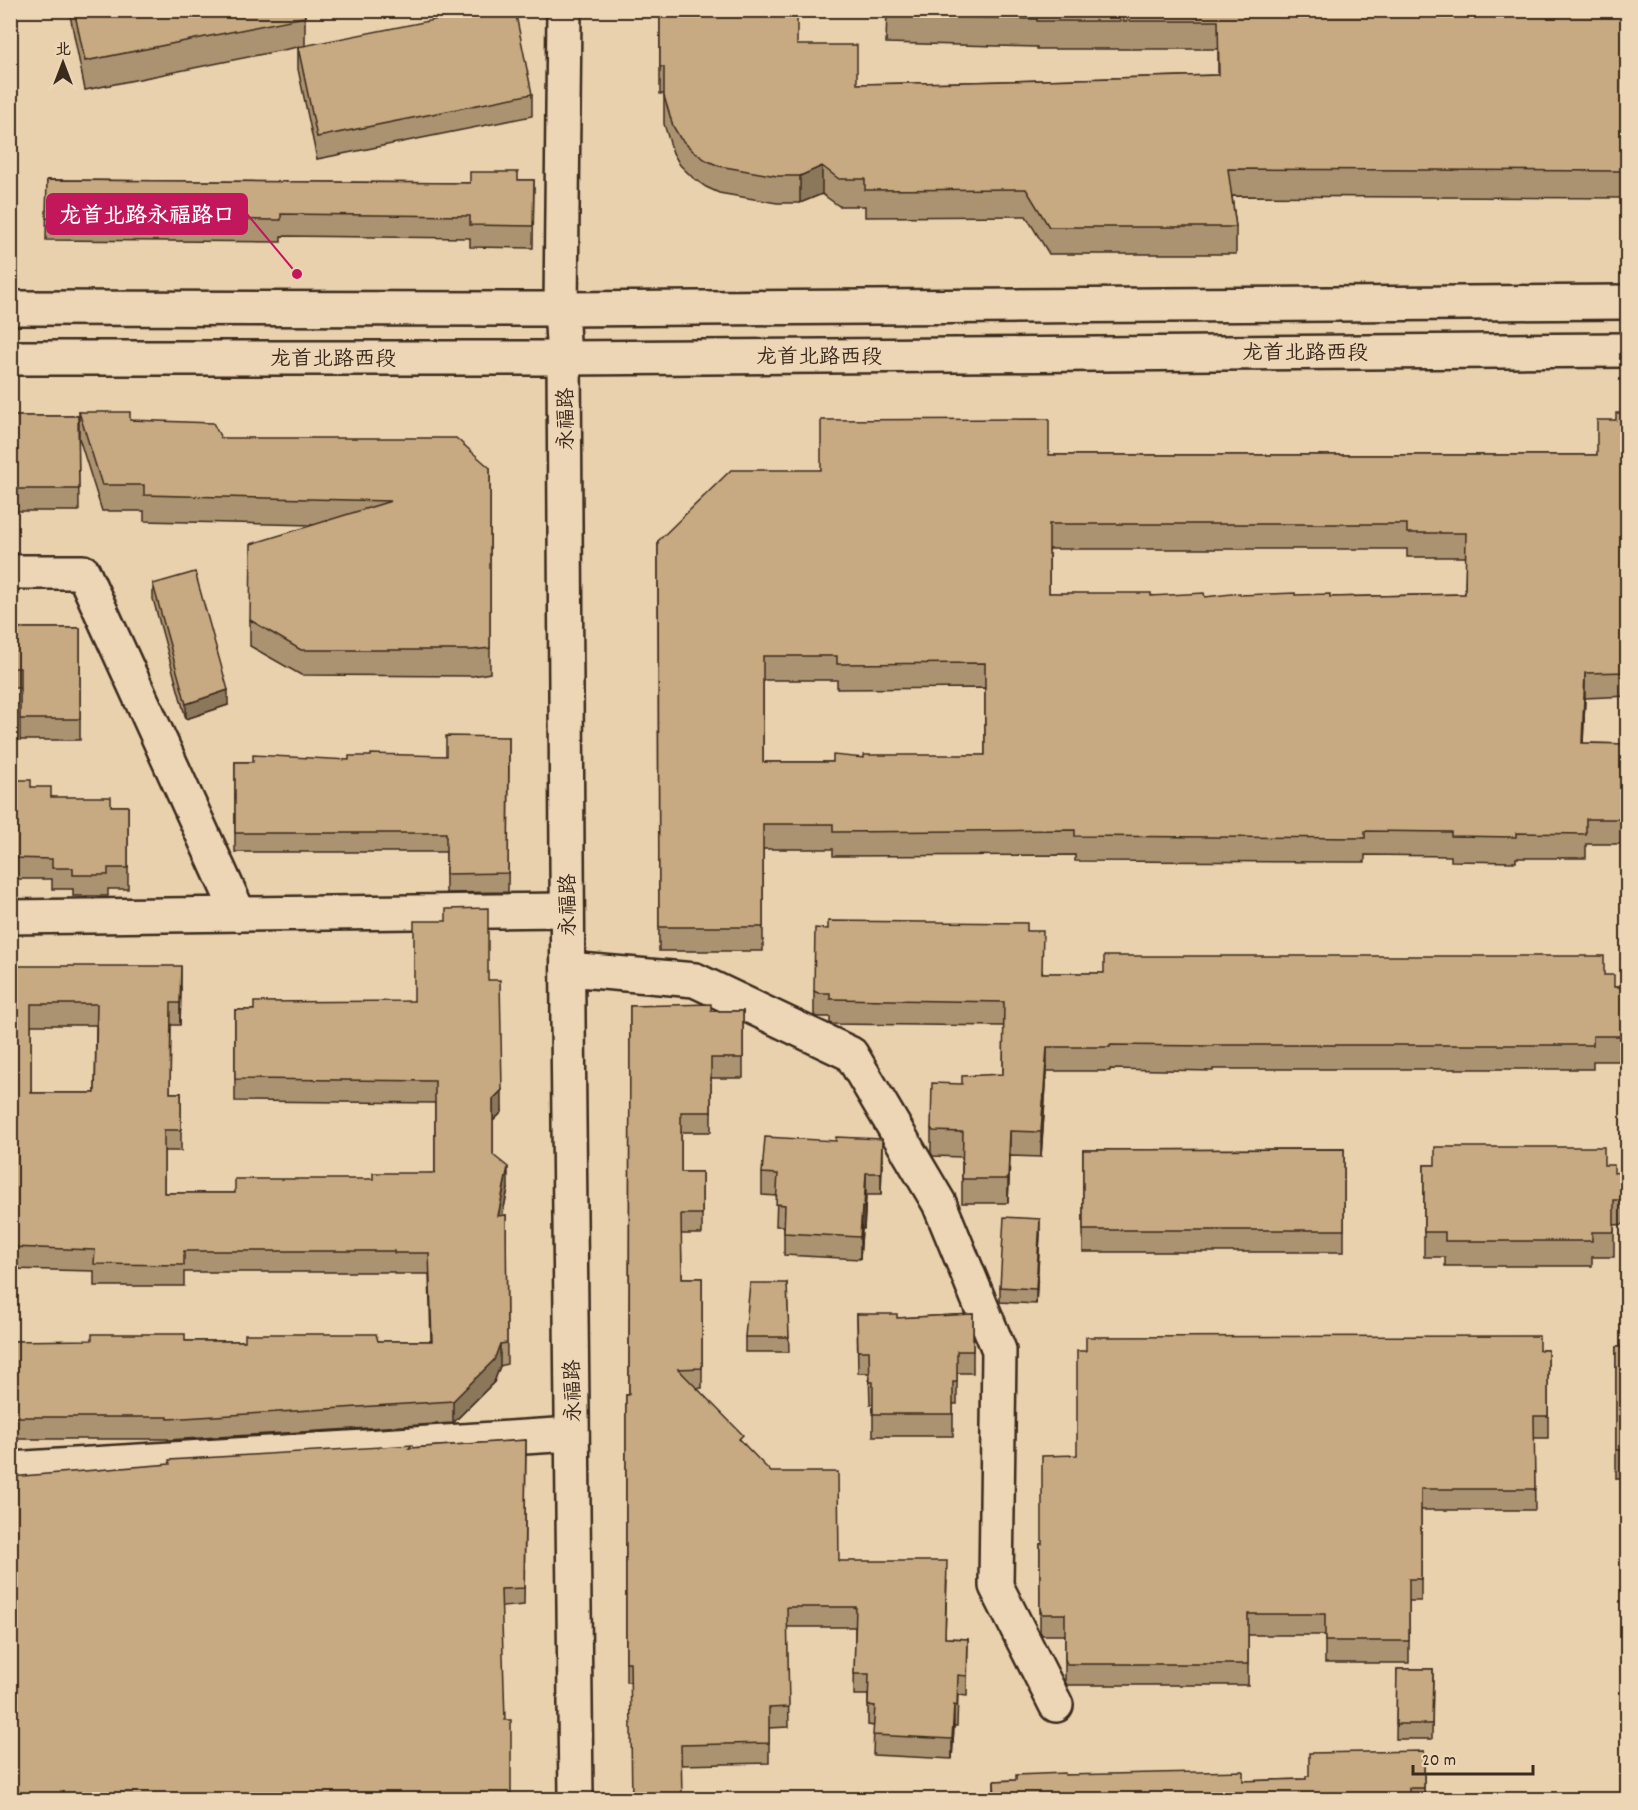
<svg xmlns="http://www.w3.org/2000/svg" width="1638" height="1810" font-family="Dekko,'LXGW WenKai TC',sans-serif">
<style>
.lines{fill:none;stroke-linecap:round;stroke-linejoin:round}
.minor-casing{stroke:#3b2a1e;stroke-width:38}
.tertiary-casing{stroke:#3b2a1e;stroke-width:38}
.minor{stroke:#edd6b6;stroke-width:33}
.tertiary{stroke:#edd6b6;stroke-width:33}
.wall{fill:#ab926f;stroke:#3b2a1e;stroke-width:1.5;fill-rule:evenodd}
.shaded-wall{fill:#8b775a;stroke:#3b2a1e;stroke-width:1.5}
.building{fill:#c7aa81;stroke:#3b2a1e;stroke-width:1.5;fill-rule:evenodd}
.labels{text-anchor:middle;stroke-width:6;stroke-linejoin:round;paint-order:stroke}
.street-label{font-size:21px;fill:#3b2a1e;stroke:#edd6b6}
.leader{fill:none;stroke:#c2185b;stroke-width:2}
.callout-dot{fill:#c2185b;stroke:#edd6b6;stroke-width:2}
.callout{fill:#c2185b;stroke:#c2185b;stroke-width:2}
.callout-label{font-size:22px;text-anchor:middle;font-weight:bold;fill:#fff}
</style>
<rect width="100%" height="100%" fill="#e9d1ae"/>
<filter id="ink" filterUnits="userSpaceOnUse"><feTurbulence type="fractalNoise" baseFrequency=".0167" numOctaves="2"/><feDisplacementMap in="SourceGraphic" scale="12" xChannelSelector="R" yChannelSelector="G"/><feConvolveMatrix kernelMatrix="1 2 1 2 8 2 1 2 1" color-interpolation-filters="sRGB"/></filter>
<g filter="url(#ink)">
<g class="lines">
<defs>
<g id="minor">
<polyline points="10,572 83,572 239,914"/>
<polyline points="10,917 567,910"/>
<polyline points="568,969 695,980 851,1054 939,1203 999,1350 996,1586 1056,1705"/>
<polyline points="10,1469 572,1434"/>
</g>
<g id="tertiary">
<polyline points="564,10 561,309 564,358 568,1021 576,1800"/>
<polyline points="10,308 561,309 1628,302"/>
<polyline points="10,358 564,358 1628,350"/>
</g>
</defs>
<use href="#minor" class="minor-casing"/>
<use href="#tertiary" class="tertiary-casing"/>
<use href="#minor" class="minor"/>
<use href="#tertiary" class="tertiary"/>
</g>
<g class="wall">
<polygon points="69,10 304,10 305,17 305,46 532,94 532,116 317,159 298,69 298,47 85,90"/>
<polygon points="660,10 797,45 857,84 969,82 1218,75 1218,49 1037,49 1037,47 886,43 887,10 1628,10 1628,198 1232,196 1236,227 1236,254 1049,254 1026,216 865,217 865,206 839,206 822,194 800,203 777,203 719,193 706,187 693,178 680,165 673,153 664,124 664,94 660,94"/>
<polygon points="47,180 470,183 518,180 534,180 533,248 470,247 470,238 281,236 281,242 46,240"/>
<polygon points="79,412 130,420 221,438 490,468 490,673 473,676 301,675 250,646 250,620 313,525 144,521 144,511 102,511 79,438"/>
<path d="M 1628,413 L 1628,696 L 1585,698 L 1583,743 L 1628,744 L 1628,844 L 1586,844 L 1586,858 L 1516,858 L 1516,862 L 1451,861 L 1451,856 L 1365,855 L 1365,862 L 1075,861 L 1075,855 L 833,856 L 833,849 L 763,849 L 763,951 L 659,951 L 658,541 L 821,470 L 1049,455 L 1597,455 L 1616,420 ZM 1049,549 L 1407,549 L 1407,557 L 1466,557 L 1465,594 L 1330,597 L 1240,595 L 1205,597 L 1049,593 ZM 763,680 L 837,680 L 837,689 L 985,688 L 985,755 L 864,758 L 833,762 L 763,762 Z"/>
<polygon points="10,416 78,416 79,511 10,511"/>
<polygon points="153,584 228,705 186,719 153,599"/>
<polygon points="10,597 14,628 80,628 80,740 20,740 20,688 10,688"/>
<polygon points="509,737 508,892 446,893 446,852 235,852 235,762 349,760 446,756"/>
<polygon points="10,780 31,787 51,797 111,806 128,806 128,889 108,889 108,896 73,896 73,889 52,889 52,879 10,879"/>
<polygon points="1027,931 1043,973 1604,975 1614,987 1628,987 1628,1061 1593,1061 1593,1069 1213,1069 1213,1071 1110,1069 1110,1071 1047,1071 1041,1157 1010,1156 1008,1203 962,1203 962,1157 933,1156 931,1153 931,1128 962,1084 1003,1074 1004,1026 832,1024 830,1023 830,1017 818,1017 814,1015 814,991"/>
<path d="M 10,966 L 181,988 L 180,1025 L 171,1025 L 170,1093 L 181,1093 L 181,1151 L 164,1151 L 164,1193 L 235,1193 L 435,1173 L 435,1103 L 235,1101 L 235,1010 L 254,1010 L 414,1001 L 488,980 L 502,1112 L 493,1121 L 493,1155 L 508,1189 L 502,1216 L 506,1215 L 507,1364 L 500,1366 L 494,1382 L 453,1423 L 168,1440 L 168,1439 L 10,1439 L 10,1341 L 431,1341 L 429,1274 L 394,1274 L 394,1272 L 184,1272 L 184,1286 L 94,1286 L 94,1271 L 10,1269 ZM 31,1025 L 96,1025 L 95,1093 L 31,1093 Z"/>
<polygon points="630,1006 711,1011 743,1011 743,1078 711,1078 711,1132 681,1132 681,1172 702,1172 702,1234 681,1234 682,1278 702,1278 702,1388 697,1388 743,1443 839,1561 947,1581 945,1638 968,1639 967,1696 958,1695 957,1726 954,1726 952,1759 873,1755 874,1726 868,1725 868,1695 854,1695 855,1627 787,1627 789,1727 769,1728 769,1763 682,1765 630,1682 626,1682 626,1395 629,1395"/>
<polygon points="1344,1149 1344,1252 1083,1252 1083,1150"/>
<polygon points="882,1161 881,1195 866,1195 864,1229 862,1229 860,1259 784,1255 784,1226 776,1226 777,1196 762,1195 762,1173"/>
<polygon points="1424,1165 1604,1165 1614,1173 1628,1171 1628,1224 1614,1225 1614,1257 1592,1257 1592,1266 1445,1266 1445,1257 1424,1257"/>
<polygon points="1040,1234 1036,1304 1000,1302 1000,1287"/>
<polygon points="787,1283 789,1352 745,1352 745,1337"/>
<polygon points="857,1314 897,1318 973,1314 973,1373 957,1373 957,1404 953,1404 953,1436 873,1436 873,1404 870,1404 869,1373 858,1373"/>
<rect x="1616" y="1347" width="12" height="132"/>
<polygon points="1539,1350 1548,1350 1548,1438 1534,1438 1535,1510 1421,1510 1421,1601 1409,1601 1409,1663 1325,1663 1325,1635 1248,1635 1248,1685 1067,1685 1065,1681 1065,1635 1042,1635 1040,1631 1040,1544 1042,1544 1077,1455"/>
<polygon points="526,1440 524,1605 502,1607 412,1448"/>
<polygon points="1397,1669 1433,1669 1432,1739 1396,1739"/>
<polygon points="1424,1751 1424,1800 994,1800 994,1781 1016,1780 1065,1775 1243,1781 1306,1779 1309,1776"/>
</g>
<g class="shaded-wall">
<polygon points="822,166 822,194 800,203 800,176"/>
<polygon points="1585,673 1585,698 1582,767 1582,743"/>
<polygon points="228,690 228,705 186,719 186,704"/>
<polygon points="181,966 181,988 180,1025 180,1003"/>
<polygon points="1047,1047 1047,1071 1041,1157 1041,1132"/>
<polygon points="502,1090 502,1112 493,1121 493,1099"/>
<polygon points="1010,1131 1010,1156 1008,1203 1008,1179"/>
<polygon points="882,1139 882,1161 881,1195 881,1173"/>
<polygon points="508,1167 508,1189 498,1237 498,1216"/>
<polygon points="866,1173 866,1195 864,1229 864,1207"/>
<polygon points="862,1207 862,1229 860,1259 860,1237"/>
<polygon points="1040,1219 1040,1234 1036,1304 1036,1289"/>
<polygon points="500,1344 500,1366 494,1382 453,1423 453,1401"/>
<polygon points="954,1705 954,1726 952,1759 952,1739"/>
</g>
<g class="building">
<polygon points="74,10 304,10 305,17 85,61"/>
<polygon points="484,10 515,10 532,94 317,137 298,47"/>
<polygon points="660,10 797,10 797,45 857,45 857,84 969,82 1219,75 1218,21 1037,21 1037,19 886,15 887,10 1628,10 1628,171 1228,169 1236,227 1049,227 1026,189 865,190 865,179 839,179 822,166 800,176 777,176 719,166 706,160 693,151 680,138 673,126 664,96 664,67 660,67"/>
<polygon points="470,172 518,172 518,180 534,180 533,226 470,225 470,216 281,214 281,220 46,218 47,180 470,183"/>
<polygon points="79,412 130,412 130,420 213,423 221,438 456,438 490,468 490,648 473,650 301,650 250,620 251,544 391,501 144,495 144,485 102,485"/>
<path d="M 1616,413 L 1628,413 L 1628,672 L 1585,673 L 1582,743 L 1628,744 L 1628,819 L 1586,819 L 1586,834 L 1516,833 L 1516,837 L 1451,836 L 1451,832 L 1365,831 L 1365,838 L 1075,836 L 1075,830 L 833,832 L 833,824 L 763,824 L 763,927 L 659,927 L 658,541 L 731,470 L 821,470 L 821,420 L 1049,419 L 1049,455 L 1597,455 L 1597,420 L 1616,420 ZM 1049,524 L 1407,524 L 1407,533 L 1466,533 L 1465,594 L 1330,597 L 1330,594 L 1295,595 L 1295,593 L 1240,595 L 1240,593 L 1205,597 L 1204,593 L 1151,596 L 1151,593 L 1049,593 ZM 763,656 L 837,656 L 837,664 L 985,663 L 985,755 L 864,755 L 864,758 L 833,755 L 833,762 L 763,762 Z"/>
<polygon points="10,416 78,416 79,489 10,489"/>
<polygon points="195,572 228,690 186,704 153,584"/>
<polygon points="10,597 14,597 14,628 80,628 80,719 20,719 20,668 10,668"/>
<polygon points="446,736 509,737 508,873 446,874 446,833 235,833 235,762 253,762 253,755 349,760 349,756 371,756 371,754 446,756"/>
<polygon points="10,780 31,780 31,787 51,787 51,797 111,797 111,806 128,806 128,868 108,868 108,875 73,875 73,868 52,868 52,859 10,858"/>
<path d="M 488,908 L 488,980 L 500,980 L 502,1090 L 493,1099 L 493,1155 L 508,1167 L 498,1216 L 506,1215 L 507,1343 L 500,1344 L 494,1360 L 453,1401 L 168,1419 L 168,1417 L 10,1417 L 10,1341 L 92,1340 L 92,1334 L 185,1334 L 185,1341 L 245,1341 L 245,1334 L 376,1334 L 378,1341 L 432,1341 L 429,1253 L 394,1253 L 394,1251 L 184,1251 L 184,1265 L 94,1264 L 95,1250 L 10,1247 L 10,966 L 181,966 L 180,1003 L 171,1003 L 170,1093 L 181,1093 L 181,1130 L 164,1130 L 164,1193 L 235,1193 L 235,1179 L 373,1179 L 373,1173 L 435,1173 L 435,1081 L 235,1079 L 235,1010 L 254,1010 L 254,1002 L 414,1001 L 414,921 L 446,921 L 446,909 ZM 31,1004 L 97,1004 L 95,1093 L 31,1093 Z"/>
<polygon points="828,921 1027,923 1027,931 1043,931 1042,973 1104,973 1104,956 1604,956 1604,975 1614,975 1614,987 1628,987 1628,1036 1593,1036 1593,1045 1213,1045 1213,1046 1110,1045 1110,1047 1047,1047 1041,1132 1010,1131 1008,1179 962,1179 963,1132 933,1131 931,1128 932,1083 962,1084 962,1076 1003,1074 1004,1002 832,999 830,999 830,993 818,993 814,991 815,928 828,929"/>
<polygon points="711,1004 711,1011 743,1011 743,1058 711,1058 711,1112 681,1112 681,1172 702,1172 702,1214 681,1214 682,1278 702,1278 702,1368 678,1369 743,1435 739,1439 771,1472 838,1472 839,1561 947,1561 945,1638 968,1639 967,1676 958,1675 957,1706 954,1705 952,1739 873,1735 875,1706 868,1705 869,1674 854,1674 856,1607 787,1607 789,1707 769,1708 769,1743 681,1745 682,1800 632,1800 630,1662 626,1662 626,1395 629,1395 630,1006"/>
<polygon points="765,1137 836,1141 836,1137 882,1139 881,1173 866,1173 864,1207 862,1207 860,1237 784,1233 785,1205 776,1204 778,1174 762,1173"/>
<polygon points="1435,1147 1604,1147 1604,1165 1614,1165 1614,1173 1628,1171 1628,1200 1614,1200 1614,1232 1592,1232 1592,1241 1445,1241 1445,1232 1424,1232 1424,1165 1435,1165"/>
<polygon points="1344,1149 1344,1230 1083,1230 1083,1150"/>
<polygon points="1004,1217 1040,1219 1036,1289 1000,1287"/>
<polygon points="750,1283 787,1283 789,1337 745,1337"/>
<polygon points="857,1314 897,1314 897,1318 973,1314 973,1351 957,1351 957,1382 953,1382 953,1414 873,1414 873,1382 870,1382 869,1351 858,1351"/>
<polygon points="1539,1336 1539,1350 1548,1350 1548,1416 1534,1416 1535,1489 1421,1489 1421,1579 1409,1579 1409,1641 1325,1641 1325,1614 1248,1614 1248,1664 1067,1664 1065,1659 1065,1614 1042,1614 1040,1609 1040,1544 1042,1544 1042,1456 1077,1455 1077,1351 1086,1351 1086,1337"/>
<rect x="1616" y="1347" width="12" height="103"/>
<polygon points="526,1440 524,1588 501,1589 505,1720 511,1720 511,1800 10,1800 10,1477 170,1464 169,1460 412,1445 409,1448"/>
<polygon points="1397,1669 1433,1669 1432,1724 1396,1724"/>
<polygon points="1424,1751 1424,1788 1409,1788 1409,1800 995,1800 994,1781 1016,1780 1016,1775 1065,1773 1065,1775 1243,1771 1243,1781 1306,1779 1306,1776 1309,1776 1309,1753"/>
</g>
</g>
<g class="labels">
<g class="street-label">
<text x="1305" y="359">龙首北路西段</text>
<text x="819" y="363">龙首北路西段</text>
<text x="333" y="365">龙首北路西段</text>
<text transform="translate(565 419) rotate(-90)" y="7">永福路</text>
<text transform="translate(567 905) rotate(-90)" y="7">永福路</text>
<text transform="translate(572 1391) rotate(-91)" y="7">永福路</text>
</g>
</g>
<path class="leader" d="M297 274L247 214"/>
<circle class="callout-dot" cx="297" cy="274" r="6"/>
<rect class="callout" x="47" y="194" width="200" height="40" rx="6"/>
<g class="callout-label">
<text x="147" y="222">龙首北路永福路口</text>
</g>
<rect width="1638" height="1810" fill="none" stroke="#edd6b6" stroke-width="36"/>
<rect x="18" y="18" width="1602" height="1774" fill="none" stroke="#3b2a1e" stroke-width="2" filter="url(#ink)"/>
<g transform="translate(63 63)" stroke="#edd6b6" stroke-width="4.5" paint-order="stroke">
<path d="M0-4.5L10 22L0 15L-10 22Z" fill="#3b2a1e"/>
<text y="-9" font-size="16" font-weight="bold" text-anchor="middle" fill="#3b2a1e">北</text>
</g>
<path d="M1413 1765v9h120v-9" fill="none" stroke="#3b2a1e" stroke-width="3"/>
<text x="1422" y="1765" font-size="18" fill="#3b2a1e" stroke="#edd6b6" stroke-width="4.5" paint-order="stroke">20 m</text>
</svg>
